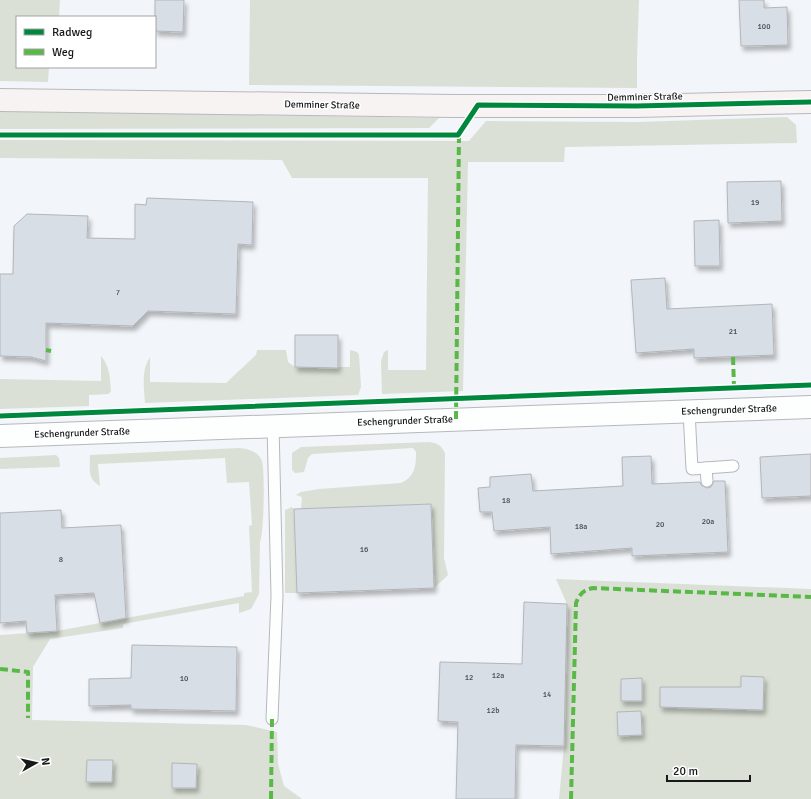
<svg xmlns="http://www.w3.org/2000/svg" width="811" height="799" font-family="Signika,sans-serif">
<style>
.green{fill:#dae0d5}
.building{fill:#d8dee6;stroke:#b3b5b8;filter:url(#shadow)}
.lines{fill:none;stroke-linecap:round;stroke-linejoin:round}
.lane-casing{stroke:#b7b8bb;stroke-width:13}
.street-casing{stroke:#b7b8bb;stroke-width:24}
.secondary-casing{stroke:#b7b8bb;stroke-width:24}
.lane{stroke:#fdfefe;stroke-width:11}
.street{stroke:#fdfefe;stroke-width:22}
.secondary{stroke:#f7f3f3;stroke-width:22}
.quiet{stroke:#58b947;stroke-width:4;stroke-dasharray:8 4;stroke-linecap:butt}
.cycleway-casing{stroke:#fff;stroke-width:8}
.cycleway{stroke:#00873e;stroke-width:5}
.labels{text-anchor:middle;stroke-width:3;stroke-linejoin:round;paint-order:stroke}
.number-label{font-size:8px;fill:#464a4d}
.street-label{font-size:10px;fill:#16181a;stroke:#fff}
</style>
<defs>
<filter id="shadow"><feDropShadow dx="2.5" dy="4.5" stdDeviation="2" flood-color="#0004"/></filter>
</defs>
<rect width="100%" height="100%" fill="#f2f5f9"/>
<g class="green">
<polygon points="0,0 60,0 59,17 17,17 17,67 49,67 48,82 0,81"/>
<polygon points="250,0 639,0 637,57 637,88 249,85"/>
<polygon points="0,111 439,118 429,128 0,129"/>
<polygon points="787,117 796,125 797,143 565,147 564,162 468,162 463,391 382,394 381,361 384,352 388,350 388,370 426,370 428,178 292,178 282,160 0,158 0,140 469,141 486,121 639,122"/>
<path d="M 257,350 L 286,350 L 288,362 L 295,367 L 350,367 L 350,350 L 357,352 L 359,355 L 361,387 L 358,395 L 145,403 C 144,387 141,371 150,357 L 150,382 L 226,383 L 256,355 Z"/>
<path d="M 101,356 C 110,366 110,379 111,391 L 109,394 L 89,395 L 89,406 L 0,409 L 0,379 L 101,381 Z"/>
<path d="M 429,442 C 437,443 441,445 445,453 L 444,558 L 448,575 L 434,588 L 431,504 L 301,509 L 302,497 L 296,495 L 301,492 L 319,489 L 401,483 C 415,477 416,466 416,452 L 413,448 L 312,454 L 308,458 L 304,472 L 295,473 L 292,470 L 292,453 L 301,447 Z"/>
<path d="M 239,448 C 248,449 258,451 262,461 C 265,471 264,534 260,542 L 259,594 L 251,609 L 239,613 L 239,603 L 123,624 L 123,628 L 50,639 L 33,667 L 32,720 L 246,725 L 277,732 L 278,764 L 284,786 L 302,799 L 0,799 L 0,635 L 57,631 L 244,596 L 244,593 L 252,592 L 249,526 L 252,525 L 249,482 L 227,483 L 225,458 L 98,464 L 100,486 C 87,479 90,469 90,455 Z"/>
<polygon points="56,455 59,458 60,467 0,469 0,458"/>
<polygon points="292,507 294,509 297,593 285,593 285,510"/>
<polygon points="556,579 811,589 811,799 559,799 564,746 567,604"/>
</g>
<g class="building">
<polygon points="155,0 184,0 183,32 155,31"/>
<polygon points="739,0 764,0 764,8 787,7 788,45 741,46"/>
<polygon points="781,181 782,221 728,223 727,182"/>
<polygon points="147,198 253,202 252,245 238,244 236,314 148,311 133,326 46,323 46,361 31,357 0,356 0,274 13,274 14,226 27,214 88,216 87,238 135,239 135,204 146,205"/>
<polygon points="719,220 720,266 695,266 694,221"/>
<polygon points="665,278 667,309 772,304 774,355 694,358 694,349 636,353 631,280"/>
<polygon points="295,335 338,335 338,368 295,367"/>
<polygon points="811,454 811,496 762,498 760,457"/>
<polygon points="651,456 652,484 700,482 701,485 707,488 711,487 714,481 725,481 728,552 632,556 632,548 551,554 550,527 494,531 492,512 480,512 478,488 490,487 490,477 531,474 533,491 623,486 622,457"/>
<polygon points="431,504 434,588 297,593 294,509"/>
<polygon points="61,510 62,528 121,525 126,618 100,623 94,593 55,595 57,631 27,633 26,621 0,623 0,513"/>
<polygon points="524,602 567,604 564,746 516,745 515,799 456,799 458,722 438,721 440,662 522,664"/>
<polygon points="132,645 237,647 236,711 131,709 131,705 89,706 89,679 131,678"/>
<polygon points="741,676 764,677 763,710 660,707 660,687 741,687"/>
<polygon points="642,678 642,701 621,701 621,679"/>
<polygon points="641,711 642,735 618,736 617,712"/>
<polygon points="87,760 113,760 112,782 86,782"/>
<polygon points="172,763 197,764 196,788 172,788"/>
</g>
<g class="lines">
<defs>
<g id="lane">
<polyline points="689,411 692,469 733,466"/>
<polyline points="706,468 707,481"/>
<polyline points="272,719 277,596 273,425"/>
</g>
<polyline id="street" points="0,436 811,407"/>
<polyline id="secondary" points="0,100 454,106 636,106 811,102"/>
</defs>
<use href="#lane" class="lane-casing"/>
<use href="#street" class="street-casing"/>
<use href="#secondary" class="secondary-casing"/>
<use href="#lane" class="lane"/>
<use href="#street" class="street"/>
<use href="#secondary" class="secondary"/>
<g class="quiet">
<polyline points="46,350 51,351"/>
<polyline points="733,357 734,387"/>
<polyline points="456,419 459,133"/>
<polyline points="0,669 28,672 28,718"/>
<polyline points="271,799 272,719"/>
<path d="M 571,799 L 576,603 C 580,593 584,590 593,588 L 811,597"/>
</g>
<defs>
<g id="cycleway">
<polyline points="0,135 458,135 478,105 636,106 811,102"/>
<polyline points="0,416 811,385"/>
</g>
</defs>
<use href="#cycleway" class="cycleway-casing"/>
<use href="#cycleway" class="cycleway"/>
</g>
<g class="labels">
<g class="number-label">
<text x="764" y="29">100</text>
<text x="755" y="205">19</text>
<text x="118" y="295">7</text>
<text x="733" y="334">21</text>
<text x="506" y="503">18</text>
<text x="708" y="524">20a</text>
<text x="660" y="527">20</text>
<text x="581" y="529">18a</text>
<text x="364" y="552">16</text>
<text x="61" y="562">8</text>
<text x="498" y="678">12a</text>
<text x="469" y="680">12</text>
<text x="184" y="681">10</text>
<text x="547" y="697">14</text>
<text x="493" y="713">12b</text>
</g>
<g class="street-label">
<text transform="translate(645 96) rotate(-1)" y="4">Demminer Straße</text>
<text transform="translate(322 104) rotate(1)" y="4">Demminer Straße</text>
<text transform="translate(729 409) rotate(-2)" y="4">Eschengrunder Straße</text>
<text transform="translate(405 420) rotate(-2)" y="4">Eschengrunder Straße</text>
<text transform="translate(82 432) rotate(-2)" y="4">Eschengrunder Straße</text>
</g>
</g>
<rect x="16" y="16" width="140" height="52" fill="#ffffff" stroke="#a2a3a3"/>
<rect x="24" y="29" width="20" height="6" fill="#00873e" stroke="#a2a3a3"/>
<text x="52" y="36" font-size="12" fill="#16181a">Radweg</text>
<rect x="24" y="49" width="20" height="6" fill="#58b947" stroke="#a2a3a3"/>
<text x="52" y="56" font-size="12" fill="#16181a">Weg</text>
<g transform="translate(36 763) rotate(82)" stroke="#ffffff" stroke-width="3" paint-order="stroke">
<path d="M0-3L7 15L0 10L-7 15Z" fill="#16181a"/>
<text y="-6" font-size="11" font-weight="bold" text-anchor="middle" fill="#16181a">N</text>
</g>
<path d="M667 775v6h83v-6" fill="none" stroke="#16181a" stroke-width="2"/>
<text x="673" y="775" font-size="12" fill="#16181a" stroke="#ffffff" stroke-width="3" paint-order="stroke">20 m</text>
</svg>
